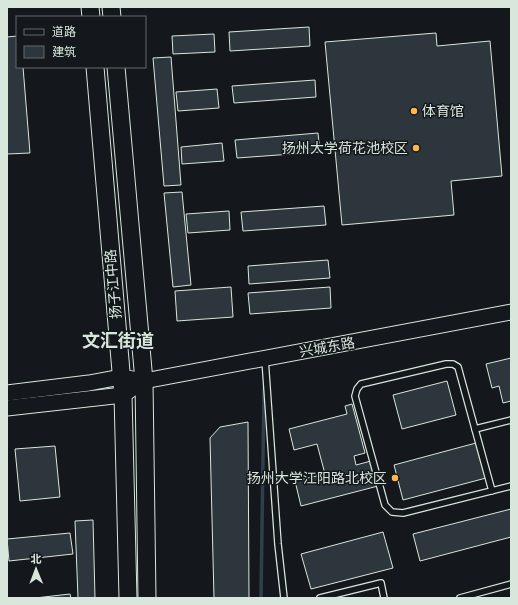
<svg xmlns="http://www.w3.org/2000/svg" width="518" height="605" font-family="'Nunito Sans','Noto Sans SC',sans-serif">
<style>
.lines{fill:none;stroke-linecap:round;stroke-linejoin:round}
.stream{stroke:#2f3f4d;stroke-width:3.5}
.building{fill:#2c363c;stroke:#d8e6dc}
.lane-casing{stroke:#d8e6dc;stroke-width:8}
.secondary-casing{stroke:#d8e6dc;stroke-width:17}
.primary-casing{stroke:#d8e6dc;stroke-width:19}
.lane{stroke:#14181c;stroke-width:5.5}
.secondary{stroke:#14181c;stroke-width:15}
.primary{stroke:#14181c;stroke-width:17}
.poi-dot{fill:#ffb74d;stroke:#14181c;stroke-width:1.5}
.labels{text-anchor:middle;stroke-width:3;stroke-linejoin:round;paint-order:stroke}
.poi-label{font-size:14px;fill:#d8e6dc;stroke:#14181c;text-anchor:end}
.street-label{font-size:14px;fill:#d8e6dc;stroke:#14181c}
.district-label{font-size:18px;font-weight:bold;fill:#d8e6dc;stroke:#14181c}
</style>
<rect width="100%" height="100%" fill="#14181c"/>
<g class="lines">
<polyline class="stream" points="261,598 264,388"/>
</g>
<g class="building">
<polygon points="309,27 310,46 230,51 229,32"/>
<polygon points="436,33 437,46 490,41 502,176 451,181 454,215 342,225 325,42"/>
<polygon points="214,34 215,52 173,54 172,36"/>
<polygon points="17,36 17,67 23,67 30,153 7,154 7,37"/>
<polygon points="171,57 181,185 164,186 153,58"/>
<polygon points="315,80 316,97 234,103 232,86"/>
<polygon points="217,89 219,108 178,111 176,92"/>
<polygon points="318,133 320,152 237,158 235,140"/>
<polygon points="222,143 224,161 182,164 181,147"/>
<polygon points="182,192 191,285 173,287 164,193"/>
<polygon points="324,206 326,225 243,231 241,212"/>
<polygon points="229,211 230,230 188,233 186,214"/>
<polygon points="328,260 330,278 249,284 248,266"/>
<polygon points="231,287 233,317 177,321 175,291"/>
<polygon points="330,287 331,308 250,314 248,293"/>
<polygon points="511,358 511,401 503,403 499,386 492,388 486,364"/>
<polygon points="447,381 456,415 402,429 393,395"/>
<polygon points="352,404 365,453 354,456 356,465 371,461 378,486 301,506 295,481 325,474 317,444 294,450 289,429 347,414 345,406"/>
<polygon points="248,422 249,598 214,598 210,438 220,427"/>
<polygon points="476,443 486,478 403,500 394,465"/>
<polygon points="55,446 60,497 20,501 15,449"/>
<polygon points="511,509 511,537 420,561 413,534"/>
<polygon points="93,520 95,598 78,598 75,521"/>
<polygon points="383,532 393,568 311,589 301,554"/>
<polygon points="70,533 73,554 9,561 7,539"/>
<polygon points="70,594 71,598 35,598"/>
</g>
<g class="lines">
<defs>
<g id="lane">
<polyline points="265,359 278,544 284,598"/>
<polyline points="475,429 511,420"/>
<polyline points="492,491 458,367 453,364 446,364 361,384 357,389 355,396 385,505 392,512 403,513 511,486"/>
<polyline points="320,598 381,583 384,598"/>
<polyline points="460,598 511,584"/>
</g>
<g id="secondary">
<polyline points="7,393 89,383 121,377 144,381 511,312"/>
<polyline points="7,408 123,395 133,388"/>
</g>
<g id="primary">
<polyline points="90,7 91,17"/>
<polyline points="111,7 112,17"/>
<polyline points="95,67 123,395 128,598"/>
<polyline points="116,67 144,381 147,598"/>
</g>
</defs>
<use href="#lane" class="lane-casing"/>
<use href="#secondary" class="secondary-casing"/>
<use href="#primary" class="primary-casing"/>
<use href="#lane" class="lane"/>
<use href="#secondary" class="secondary"/>
<use href="#primary" class="primary"/>
</g>
<g class="poi-dot">
<circle cx="414" cy="111" r="4"/>
<circle cx="416" cy="148" r="4"/>
<circle cx="395" cy="478" r="4"/>
</g>
<g class="labels">
<g class="poi-label">
<text x="422" y="116" text-anchor="start">体育馆</text>
<text x="408" y="153">扬州大学荷花池校区</text>
<text x="387" y="483">扬州大学江阳路北校区</text>
</g>
<g class="street-label">
<text transform="translate(113 284) rotate(-95)" y="5">扬子江中路</text>
<text transform="translate(327 347) rotate(-10)" y="5">兴城东路</text>
</g>
<g class="district-label">
<text x="118" y="347">文汇街道</text>
</g>
</g>
<rect width="518" height="605" fill="none" stroke="#d8e6dc" stroke-width="16"/>
<rect x="16" y="16" width="130" height="52" fill="#14181c" stroke="#626a69"/>
<rect x="24" y="29" width="20" height="6" fill="#14181c" stroke="#626a69"/>
<text x="52" y="36" font-size="12" fill="#d8e6dc">道路</text>
<rect x="24" y="46" width="20" height="12" fill="#2c363c" stroke="#626a69"/>
<text x="52" y="56" font-size="12" fill="#d8e6dc">建筑</text>
<g transform="translate(36 569) rotate(359)" stroke="#14181c" stroke-width="3" paint-order="stroke">
<path d="M0-3L7 15L0 10L-7 15Z" fill="#d8e6dc"/>
<text y="-6" font-size="11" font-weight="bold" text-anchor="middle" fill="#d8e6dc">北</text>
</g>
</svg>
